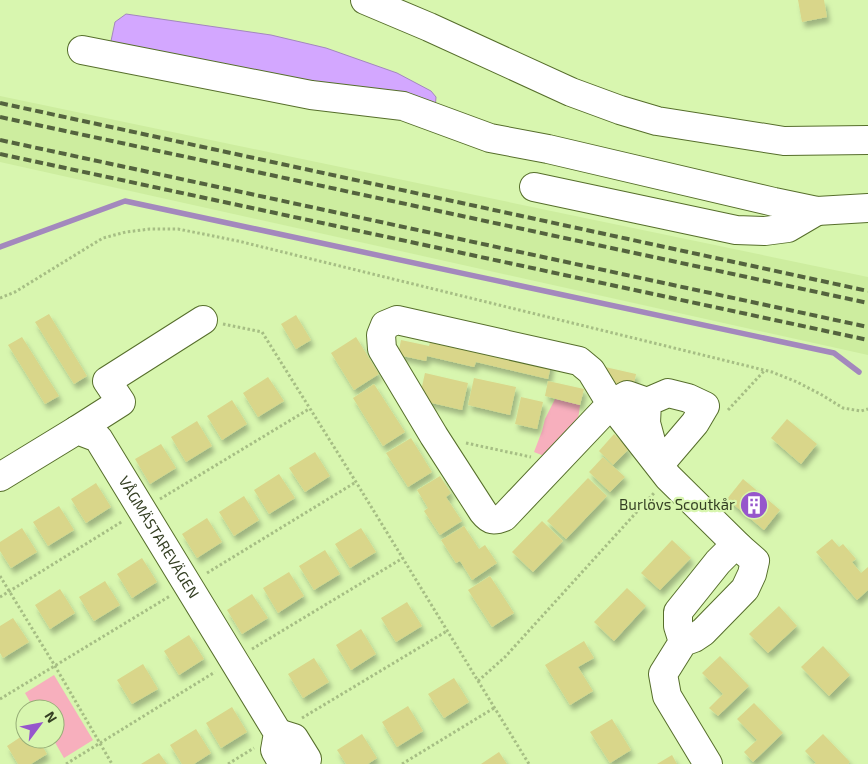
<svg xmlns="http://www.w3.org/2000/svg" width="868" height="764" font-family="'Exo 2',sans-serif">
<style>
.built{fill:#cded9f}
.green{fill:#f7afbd}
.water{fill:#d3a7ff;stroke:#a388bd}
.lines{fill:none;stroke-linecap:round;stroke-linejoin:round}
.stream{stroke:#a388bd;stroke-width:5.5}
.building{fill:#d9d68a;filter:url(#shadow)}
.minor-casing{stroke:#566e2b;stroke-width:30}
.highway-casing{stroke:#566e2b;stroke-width:30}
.path{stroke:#a6be84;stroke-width:3;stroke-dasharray:2.5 2.5;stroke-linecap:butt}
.minor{stroke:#fff;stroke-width:28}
.highway{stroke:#fff;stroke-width:28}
.rail{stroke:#54633e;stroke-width:4;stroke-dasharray:8 4;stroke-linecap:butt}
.labels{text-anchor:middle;stroke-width:4.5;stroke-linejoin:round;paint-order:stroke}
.poi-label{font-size:15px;fill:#343f23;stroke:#d8f6af;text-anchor:end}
.street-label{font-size:15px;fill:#343f23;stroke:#d8f6af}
</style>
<defs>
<filter id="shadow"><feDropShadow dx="3" dy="5.5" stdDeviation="2.5" flood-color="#0004"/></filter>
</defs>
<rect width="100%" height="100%" fill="#d8f6af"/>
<polygon class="built" points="0,96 868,277 868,355 0,162"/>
<g class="green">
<polygon points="555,399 580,405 578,420 549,458 534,452 542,431 545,419"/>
<polygon points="54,675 93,740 64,758 53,739 55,739 55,709 34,709 25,693"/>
</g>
<polygon class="water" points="126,14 271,35 326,48 397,73 431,91 436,97 435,110 121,55 111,41 115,22"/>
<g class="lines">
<polyline class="stream" points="0,247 125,201 834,353 859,372"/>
</g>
<g class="building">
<polygon points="798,0 824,0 827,17 802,22"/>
<polygon points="49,314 87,376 74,384 35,322"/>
<polygon points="296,315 311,340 296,349 281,324"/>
<polygon points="22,337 59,396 45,404 8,345"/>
<polygon points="356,337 379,374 354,390 331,353"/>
<polygon points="431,339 552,361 548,379 476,362 474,367 427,356 426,361 398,355 401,340 429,346"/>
<polygon points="605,367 636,374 633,389 601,382"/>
<polygon points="425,373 468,383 462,410 419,400"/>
<polygon points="268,377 284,401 258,417 243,393"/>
<polygon points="474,378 516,387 510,415 468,405"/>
<polygon points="548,381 584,389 580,405 545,396"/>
<polygon points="374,384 405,432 383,446 353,398"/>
<polygon points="521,397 543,402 537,429 515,424"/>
<polygon points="232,400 247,424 222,440 207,416"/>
<polygon points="787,419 817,444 801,464 771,438"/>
<polygon points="197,421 212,446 186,462 171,437"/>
<polygon points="614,434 629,449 613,465 599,451"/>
<polygon points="411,438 432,472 408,487 386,453"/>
<polygon points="161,444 176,468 150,484 135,459"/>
<polygon points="315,452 330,476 305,492 289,468"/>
<polygon points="603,457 625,477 610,492 589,472"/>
<polygon points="279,474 295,498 269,514 254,490"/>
<polygon points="440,476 451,493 446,497 462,521 440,535 424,511 428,508 417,490"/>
<polygon points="588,478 607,496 566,539 547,521"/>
<polygon points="743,479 780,510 764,530 727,499"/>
<polygon points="96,483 111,507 86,523 71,499"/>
<polygon points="244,496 259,520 234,536 219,512"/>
<polygon points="59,506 74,530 48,546 33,522"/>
<polygon points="207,518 222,542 197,558 182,534"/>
<polygon points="542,521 563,541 533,572 512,552"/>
<polygon points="464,526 479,549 485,545 497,563 472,580 460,561 456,563 441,540"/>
<polygon points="22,528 37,552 11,568 0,551 0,542"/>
<polygon points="361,528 376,552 350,568 335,544"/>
<polygon points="832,539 839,547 843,544 856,559 852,562 861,573 868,567 868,590 857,600 816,552"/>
<polygon points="672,540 691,558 660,590 641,573"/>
<polygon points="325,550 340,574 314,590 299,566"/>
<polygon points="142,558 157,582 132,598 117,574"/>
<polygon points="289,572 304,596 278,613 263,588"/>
<polygon points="490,576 514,613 492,627 468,590"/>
<polygon points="105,581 120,605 94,621 79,597"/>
<polygon points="627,588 646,606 614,641 594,622"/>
<polygon points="60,589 75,613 50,629 35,605"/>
<polygon points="252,594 268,618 242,634 227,610"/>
<polygon points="407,602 422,626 396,642 381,618"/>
<polygon points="779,606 797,626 768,653 749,634"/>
<polygon points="13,618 29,642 3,658 0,653 0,626"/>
<polygon points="361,629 376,654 351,670 336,645"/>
<polygon points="189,635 204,659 179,675 164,651"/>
<polygon points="584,641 594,658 578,667 593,691 570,705 545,665"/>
<polygon points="823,646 850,675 829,696 801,667"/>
<polygon points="720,656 749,686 718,716 709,708 723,694 702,673"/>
<polygon points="314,658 329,682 303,698 288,674"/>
<polygon points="143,664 158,689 132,704 117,680"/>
<polygon points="454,678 469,702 444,718 428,694"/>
<polygon points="754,703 783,733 753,762 744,752 757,740 737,719"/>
<polygon points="408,706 423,731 397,747 382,722"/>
<polygon points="232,707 247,732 221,748 206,723"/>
<polygon points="612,719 631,750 610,763 590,732"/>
<polygon points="196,729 211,753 194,764 182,764 170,745"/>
<polygon points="25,734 25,739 38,739 47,754 31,764 18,764 7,746"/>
<polygon points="362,734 377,758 368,764 346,764 337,750"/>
<polygon points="823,734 850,762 848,764 814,764 816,763 805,751"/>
<polygon points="499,752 507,764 481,764"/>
<polygon points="159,753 167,764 141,764"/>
<polygon points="672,755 677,764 657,764"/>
</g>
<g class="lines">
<defs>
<g id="minor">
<polyline points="82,50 311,95 403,106 490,138 548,149 774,202 817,211 868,208"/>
<polyline points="534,187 736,230 765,231 788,228 817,211"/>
<path d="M 397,320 L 579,361 L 591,371 L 611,404 L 504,517 C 494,521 490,521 483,512 L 434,436 L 382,349 L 381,335 L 385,325 Z"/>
<polygon points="668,393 688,398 705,406 695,423 666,457 655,456 646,423 647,402"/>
<polyline points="647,402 627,395 611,404 668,477 739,547"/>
<polyline points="77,430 121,402 107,381 203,320"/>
<path id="s1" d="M 0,477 L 77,430 L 98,438 L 278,733 L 275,750 L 283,764"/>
<polyline points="683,642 678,626 678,612 718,562 728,552 739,547 755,561 752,574 745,589 703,632 694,638 683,642 663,674 667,696 708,764"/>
<polyline points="278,733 294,738 307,759 306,764"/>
</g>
<polyline id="highway" points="365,0 429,27 571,92 620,110 657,121 784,141 868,140"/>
</defs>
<use href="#minor" class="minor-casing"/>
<use href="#highway" class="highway-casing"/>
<g class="path">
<polyline points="0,298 15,292 80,252 103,238 126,232 150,229 178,229 238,241 772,372 797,382 822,395 843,408 861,411 868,409"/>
<polyline points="223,324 262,332 356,482 529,764"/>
<polyline points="728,410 765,370"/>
<polyline points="466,443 531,457"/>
<polyline points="160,499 309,409"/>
<polyline points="207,573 356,482"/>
<polyline points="0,576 55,666 112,764"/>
<polyline points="0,597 123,521"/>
<polyline points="252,649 403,558"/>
<polyline points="478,681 505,657 654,493"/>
<polyline points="0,699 170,596"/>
<polyline points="302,718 447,631"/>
<polyline points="66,764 215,672"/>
<polyline points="228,764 254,748"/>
<polyline points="402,764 494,708"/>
</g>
<use href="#minor" class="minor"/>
<use href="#highway" class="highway"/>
<g class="rail">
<polyline points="0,103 868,291"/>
<polyline points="0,117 868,303"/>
<polyline points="0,140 868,327"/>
<polyline points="0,154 868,340"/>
</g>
</g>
<defs>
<symbol id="building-disc" viewBox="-11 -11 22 22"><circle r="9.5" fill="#9656cc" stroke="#d8f6af"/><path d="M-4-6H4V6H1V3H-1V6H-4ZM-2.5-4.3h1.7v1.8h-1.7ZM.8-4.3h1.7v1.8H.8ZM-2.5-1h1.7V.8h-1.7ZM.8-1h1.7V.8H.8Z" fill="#fff"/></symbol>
</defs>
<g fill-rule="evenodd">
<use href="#building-disc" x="738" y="489" width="32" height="32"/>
</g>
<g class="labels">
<g class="poi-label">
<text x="735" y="510">Burlövs Scoutkår</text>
</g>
<g class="street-label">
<text dy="5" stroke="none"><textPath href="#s1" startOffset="229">VÅGMÄSTAREVÄGEN</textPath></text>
</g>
</g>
<g transform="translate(40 724) rotate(58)"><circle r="24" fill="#d8f6af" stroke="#96ad77"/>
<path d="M0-4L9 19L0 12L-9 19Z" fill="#9656cc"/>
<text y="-8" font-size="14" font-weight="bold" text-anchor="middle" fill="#343f23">N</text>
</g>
</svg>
